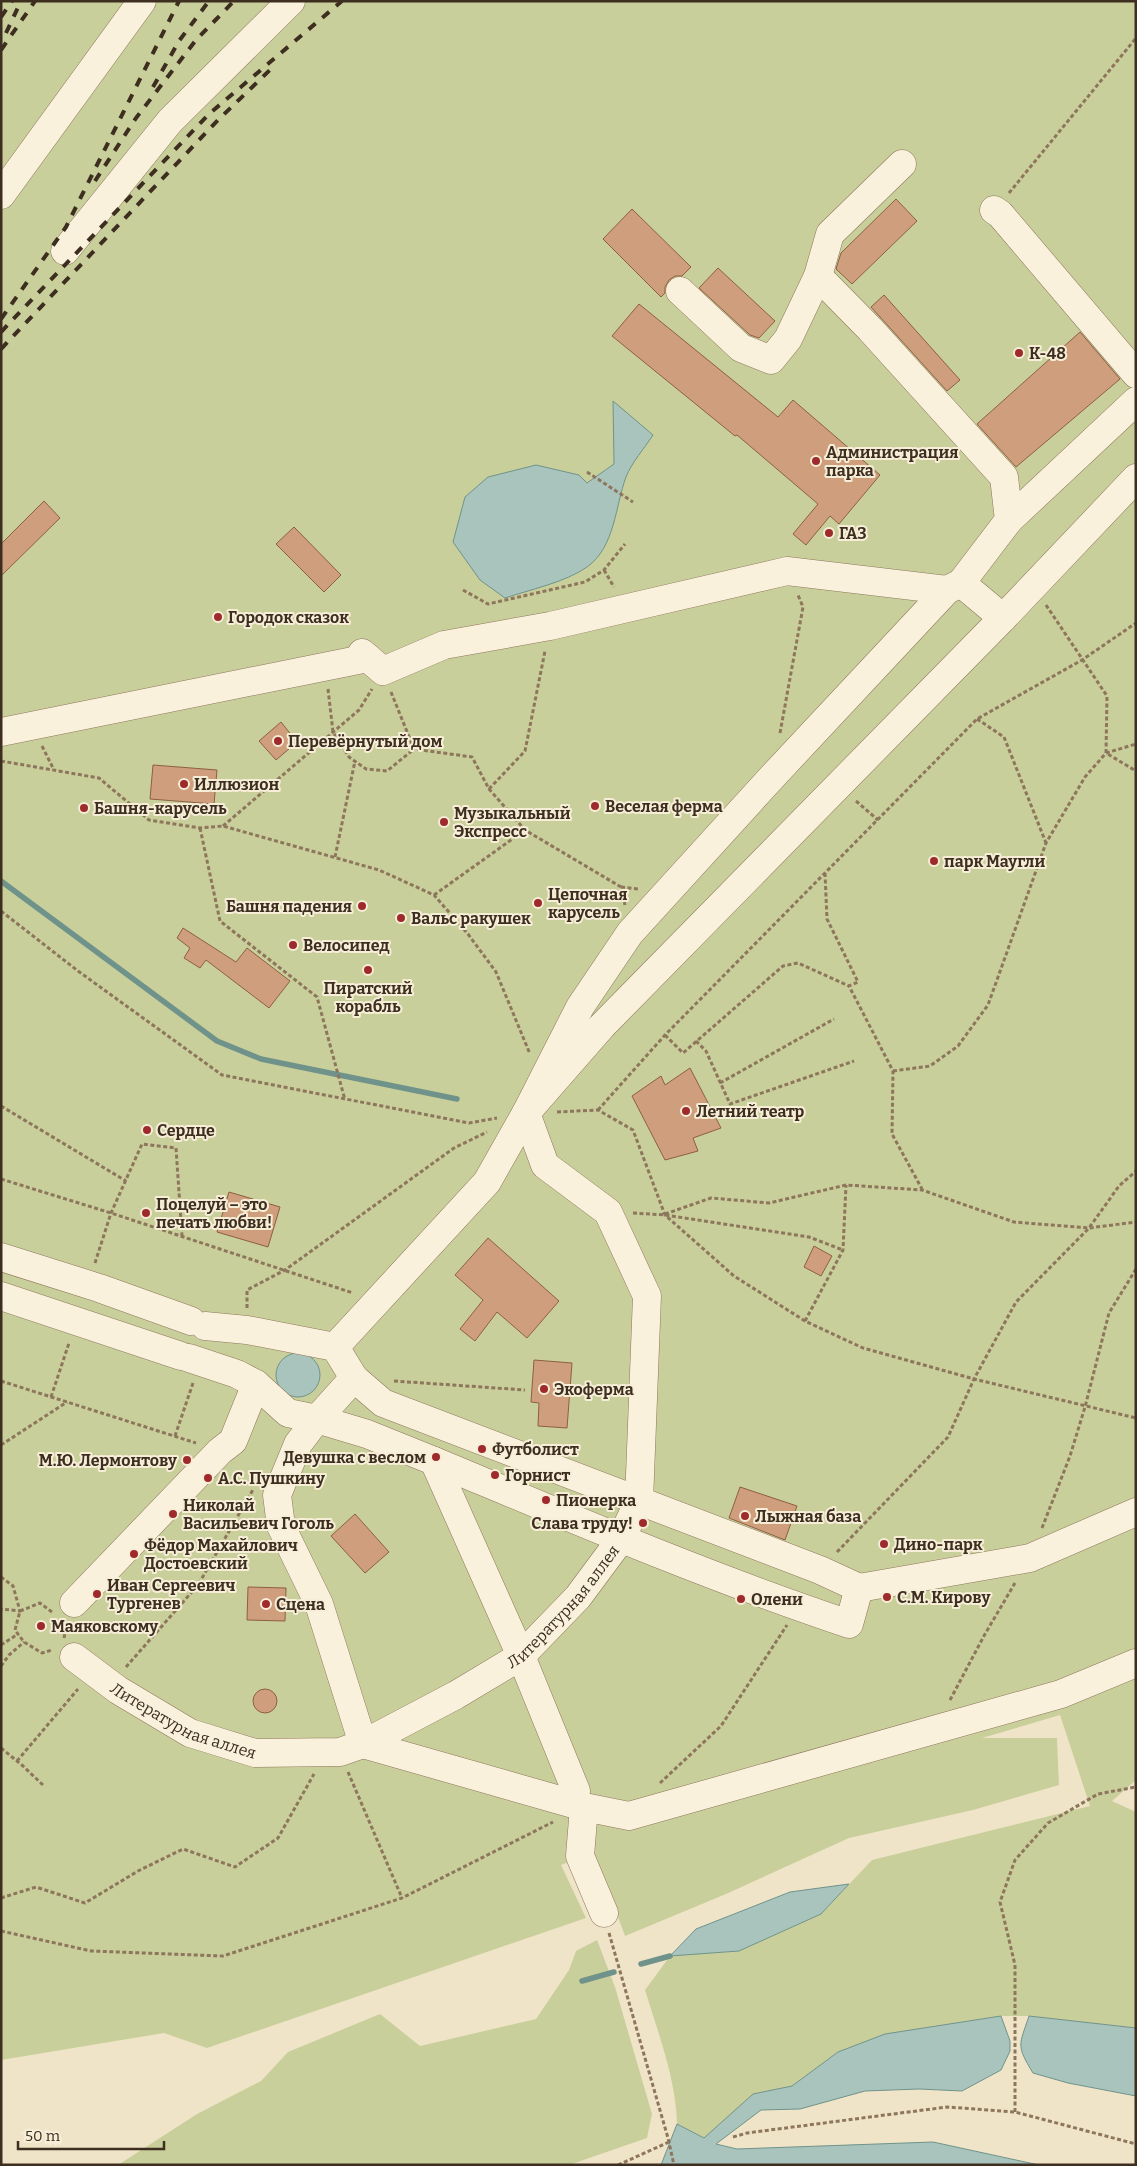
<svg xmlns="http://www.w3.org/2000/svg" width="1137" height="2166" font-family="Bitter,serif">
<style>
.green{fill:#c9cf9b}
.water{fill:#a9c4bc;stroke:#6f938a}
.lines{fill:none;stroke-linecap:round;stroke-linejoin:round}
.stream{stroke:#6f938a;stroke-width:5.5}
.building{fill:#cf9f7d;stroke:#8d5f41}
.minor-casing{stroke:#8d765c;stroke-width:29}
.path{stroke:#8d765c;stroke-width:3;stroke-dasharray:4 2.5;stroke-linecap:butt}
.minor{stroke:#faf1dc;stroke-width:28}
.rail{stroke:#3d2e20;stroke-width:4;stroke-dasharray:9 9;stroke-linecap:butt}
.poi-dot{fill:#9e2a2b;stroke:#f7eed8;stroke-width:2}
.labels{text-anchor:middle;stroke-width:4;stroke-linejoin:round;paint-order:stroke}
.poi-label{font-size:16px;font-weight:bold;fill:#3d2e20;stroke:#f7eed8;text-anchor:start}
.street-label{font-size:16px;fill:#3d2e20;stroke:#f7eed8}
</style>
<rect width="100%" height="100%" fill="#f0e4c8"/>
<g class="green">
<path d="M 1,1 L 1136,1 L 1136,1780 L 1112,1801 L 1136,1812 L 1136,2028 L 1029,2016 L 1001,2016 L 885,2034 L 838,2052 L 792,2086 L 753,2094 L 716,2144 L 677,2124 C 676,2079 658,2033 645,1990 L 670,1956 L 739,1951 L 821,1914 L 872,1860 L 1090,1806 L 1060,1715 L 982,1738 L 1057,1738 L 1059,1785 L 973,1810 L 849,1838 L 726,1894 L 625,1936 L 594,1852 L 561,1865 L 586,1918 L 207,2048 L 164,2033 L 1,2060 Z"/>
<polygon points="597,1940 615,1987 652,2114 647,2138 569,2165 118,2165 197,2114 261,2081 288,2052 380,2014 420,2046 536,2019 569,1970 576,1951"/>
</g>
<g class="water">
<path d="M 613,401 L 653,435 C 644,449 632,462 626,477 C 615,507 615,547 587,567 C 566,582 529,590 505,598 L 480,580 L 453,542 L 465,497 L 488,477 L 536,465 L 579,475 L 587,483 L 614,464 Z"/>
<circle cx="298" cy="1375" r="22"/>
<polygon points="849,1884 821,1914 739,1951 670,1956 696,1929 790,1892"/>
<polygon points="1001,2016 1010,2041 1010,2051 1001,2070 962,2091 919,2089 865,2091 800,2109 761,2110 716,2144 737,2149 933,2142 1039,2165 661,2165 677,2124 704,2138 753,2094 792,2086 838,2052 885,2034"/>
<path d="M 1029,2016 L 1136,2028 L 1136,2096 L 1068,2083 L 1033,2073 C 1016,2045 1019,2046 1029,2016 Z"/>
</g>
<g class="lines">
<g class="stream">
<polyline points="1,881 217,1041 261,1059 457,1099"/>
<polyline points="641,1964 670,1956"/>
<polyline points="582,1981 614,1972"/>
</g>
</g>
<g class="building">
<polygon points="896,199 917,221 852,284 836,269 841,253"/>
<polygon points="632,209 691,267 682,276 675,276 669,280 665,287 665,293 661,297 603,239"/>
<polygon points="718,268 775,321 759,338 750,335 699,288"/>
<polygon points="884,295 960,380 947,391 871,307"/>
<polygon points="639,304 778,417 793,400 880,475 839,524 830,516 806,545 793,534 818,504 737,435 735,436 612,336"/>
<polygon points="1080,332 1120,379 1016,467 977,424"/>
<polygon points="44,501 60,518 1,576 1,544"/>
<polygon points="294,527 341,575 324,592 276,544"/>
<polygon points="281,722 297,742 276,760 259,741"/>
<polygon points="153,765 217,770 214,804 150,799"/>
<polygon points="183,928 236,962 247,948 290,981 269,1008 206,960 200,968 184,958 190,948 177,938"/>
<polygon points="690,1068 721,1128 693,1138 698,1151 665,1160 632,1096 661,1076 665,1085"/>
<polygon points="229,1192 280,1207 268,1247 217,1232"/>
<polygon points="488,1238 559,1301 527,1338 497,1312 475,1341 460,1329 483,1300 455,1275"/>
<polygon points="814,1246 832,1256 821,1276 804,1267"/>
<polygon points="534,1360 572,1363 567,1428 538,1426 539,1403 531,1402"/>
<polygon points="740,1487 797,1506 785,1540 729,1518"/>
<polygon points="355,1514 389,1552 365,1573 331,1536"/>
<polygon points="248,1587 286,1588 285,1621 247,1620"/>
<circle cx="265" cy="1701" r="12"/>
</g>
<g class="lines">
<defs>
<g id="minor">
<polyline points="1,195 142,1"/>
<polyline points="994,210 1000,214 1136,374"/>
<polyline points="65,251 170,121 291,1"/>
<polyline points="680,291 741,348 771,360 788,339 818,276 830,234 902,164"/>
<polyline points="1009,520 1136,401"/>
<polyline points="961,583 1003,618"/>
<polyline points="362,653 383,671 444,645 550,626 787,571 947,590"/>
<polyline points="1,732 368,658"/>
<polyline points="1,1257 99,1288 191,1321"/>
<polyline points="1,1296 181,1356"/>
<polyline points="205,1326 247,1330 335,1347 354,1378 383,1403 820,1570 859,1588"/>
<polyline points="335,1347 487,1182 526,1113 602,1026 1003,618 1136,478"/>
<polyline points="189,1358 237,1374 256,1384 288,1413 317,1419 367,1434 434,1461 521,1656 576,1791"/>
<polyline points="354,1378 317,1419 298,1444 277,1495 281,1526 319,1604 363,1744 584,1807 629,1816 1061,1694 1136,1663"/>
<path d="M 434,1461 C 571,1518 708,1577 849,1624 L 859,1588 L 1030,1558 L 1136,1512"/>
<polyline points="74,1603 220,1451 233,1441 256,1384"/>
<path id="s1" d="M 74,1657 L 118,1690 L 190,1733 L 255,1753 L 340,1752 L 363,1744 L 456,1695 L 521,1656 L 578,1597 L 621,1539 L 639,1501 L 647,1296 L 608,1212 L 545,1165 L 526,1113 L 580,1007 L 630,933 L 773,776 L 947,590 L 961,583 L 1009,520 L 1004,477 L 870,329 L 818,276"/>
<polyline points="584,1807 580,1856 604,1913"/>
</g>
</defs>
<use href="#minor" class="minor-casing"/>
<g class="path">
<polyline points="1009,193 1136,38"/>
<polyline points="587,472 633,502"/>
<polyline points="604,570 614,587"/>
<polyline points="463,590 488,604 585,582 604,570 625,544"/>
<polyline points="1046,605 1107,696 1106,753 1136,771"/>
<polyline points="328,689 333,732 349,757 366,769 387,771 414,749"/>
<polyline points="391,692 414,749 472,757 489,789 525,830 621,887 625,905"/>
<polyline points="977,719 1004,737 1046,843"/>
<polyline points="780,733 803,607 798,595"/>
<polyline points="42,746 54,770"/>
<polyline points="1,761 99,778 149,820 200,828 223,826 379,870 434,895 468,934 496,972 530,1054"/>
<polyline points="489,789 525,751 545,651"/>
<polyline points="856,801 878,820"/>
<polyline points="223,826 359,710 372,689"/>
<polyline points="200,828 220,921 317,997 345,1100"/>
<polyline points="335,857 355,761"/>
<polyline points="825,873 827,919 858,982 849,986 893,1071 892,1134 922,1189"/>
<polyline points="621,887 638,889"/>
<polyline points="434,895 525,830"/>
<polyline points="1,911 78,971 222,1075 469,1123 497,1118"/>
<polyline points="665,1035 683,1053 783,966 798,963 849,986"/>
<polyline points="696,1041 706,1051 730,1104 854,1061"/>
<polyline points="893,1071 930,1066 958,1046 988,1005 1046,843 1085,777 1106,753 1136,744"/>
<polyline points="720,1083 834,1019"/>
<polyline points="1,1106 126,1181"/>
<polyline points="598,1110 665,1035 977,719 1082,660 1136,623"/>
<polyline points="557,1112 598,1110 633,1130 665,1215 734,1276 805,1321 863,1348 974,1379 1136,1418"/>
<polyline points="1,1179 111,1213 353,1293"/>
<polyline points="633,1213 665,1215 809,1237 843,1250"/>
<polyline points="665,1214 711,1198 769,1203 846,1185 922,1190 1014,1222 1089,1228 1136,1222"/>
<polyline points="95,1263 111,1213 142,1144 176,1148 182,1236"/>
<polyline points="247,1308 247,1290 285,1270 454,1148 487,1132"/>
<polyline points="805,1321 843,1250 846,1185"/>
<polyline points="1,1381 196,1443"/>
<polyline points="394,1381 525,1390"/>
<polyline points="51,1397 69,1343"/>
<polyline points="175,1436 193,1383"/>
<polyline points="1,1445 67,1402"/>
<polyline points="1042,1528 1070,1456 1085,1407 1109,1313 1136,1269"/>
<polyline points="837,1552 948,1437 974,1379 1016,1302 1089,1228 1119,1186 1136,1171"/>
<polyline points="1,1577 13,1586 20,1611 1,1609"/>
<polyline points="52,1612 40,1603 20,1611 15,1630 24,1642 42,1653 52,1650"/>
<polyline points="61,1622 65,1633 64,1638"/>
<polyline points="1,1645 18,1634"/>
<polyline points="1,1666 9,1655 24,1642"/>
<polyline points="126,1667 198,1585 254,1488"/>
<polyline points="950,1700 985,1634 1015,1583"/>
<polyline points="1,1748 23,1766 44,1786"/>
<polyline points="17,1761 78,1689"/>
<polyline points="348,1772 402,1898"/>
<polyline points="660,1783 721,1726 787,1625"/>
<polyline points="1,1898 36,1887 85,1903 138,1871 183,1849 235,1867 278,1838 314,1774"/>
<polyline points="1,1931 91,1951 223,1956 402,1898 553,1822"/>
<polyline points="609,1933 668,2138 674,2165"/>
<polyline points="1015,2112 1015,1965 1000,1902 1015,1860 1048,1823 1098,1794 1136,1787"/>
<polyline points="733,2137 747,2133 947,2107 1015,2112 1136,2144"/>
<polyline points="618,2165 669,2142"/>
</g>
<use href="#minor" class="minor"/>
<g class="rail">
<polyline points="1,17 12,1"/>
<polyline points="6,33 21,1"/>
<polyline points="1,50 35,1"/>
<polyline points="153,87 179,41 209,1"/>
<polyline points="95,181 136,118 196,40 234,1"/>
<polyline points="1,319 66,227 179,1"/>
<polyline points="1,332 209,114 342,1"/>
<polyline points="1,349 218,120 273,67"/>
</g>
</g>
<g class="poi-dot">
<circle cx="1019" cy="353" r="5"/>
<circle cx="816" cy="461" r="5"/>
<circle cx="829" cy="533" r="5"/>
<circle cx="218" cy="617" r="5"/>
<circle cx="278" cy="741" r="5"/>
<circle cx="184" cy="784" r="5"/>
<circle cx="595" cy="806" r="5"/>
<circle cx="84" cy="808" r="5"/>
<circle cx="444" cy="822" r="5"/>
<circle cx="934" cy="861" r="5"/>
<circle cx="538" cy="903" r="5"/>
<circle cx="362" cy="906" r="5"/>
<circle cx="401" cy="918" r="5"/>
<circle cx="293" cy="945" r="5"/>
<circle cx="368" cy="970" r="5"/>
<circle cx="686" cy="1111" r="5"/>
<circle cx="147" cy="1130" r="5"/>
<circle cx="146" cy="1213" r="5"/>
<circle cx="544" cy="1389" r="5"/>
<circle cx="482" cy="1449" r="5"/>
<circle cx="436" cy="1457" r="5"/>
<circle cx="187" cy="1460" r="5"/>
<circle cx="495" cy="1475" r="5"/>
<circle cx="208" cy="1478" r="5"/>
<circle cx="546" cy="1500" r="5"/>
<circle cx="173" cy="1514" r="5"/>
<circle cx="745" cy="1516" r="5"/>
<circle cx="643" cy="1523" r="5"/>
<circle cx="884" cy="1544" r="5"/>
<circle cx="134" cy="1554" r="5"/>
<circle cx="97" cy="1594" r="5"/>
<circle cx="887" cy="1597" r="5"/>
<circle cx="741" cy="1599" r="5"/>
<circle cx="266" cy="1604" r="5"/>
<circle cx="41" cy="1626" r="5"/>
</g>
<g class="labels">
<g class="poi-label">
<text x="1029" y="359">К-48</text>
<text x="826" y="458">Администрация<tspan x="826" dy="18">парка</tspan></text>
<text x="839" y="539">ГАЗ</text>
<text x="228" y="623">Городок сказок</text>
<text x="288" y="747">Перевёрнутый дом</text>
<text x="194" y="790">Иллюзион</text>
<text x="605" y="812">Веселая ферма</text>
<text x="94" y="814">Башня-карусель</text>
<text x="454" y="819">Музыкальный<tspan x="454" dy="18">Экспресс</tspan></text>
<text x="944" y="867">парк Маугли</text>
<text x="548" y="900">Цепочная<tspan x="548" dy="18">карусель</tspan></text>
<text x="352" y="912" text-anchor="end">Башня падения</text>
<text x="411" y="924">Вальс ракушек</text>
<text x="303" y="951">Велосипед</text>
<text x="368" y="994" text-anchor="middle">Пиратский<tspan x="368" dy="18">корабль</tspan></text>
<text x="696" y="1117">Летний театр</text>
<text x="157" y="1136">Сердце</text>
<text x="156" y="1210">Поцелуй – это<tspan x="156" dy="18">печать любви!</tspan></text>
<text x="554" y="1395">Экоферма</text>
<text x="492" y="1455">Футболист</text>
<text x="426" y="1463" text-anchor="end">Девушка с веслом</text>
<text x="177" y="1466" text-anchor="end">М.Ю. Лермонтову</text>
<text x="505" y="1481">Горнист</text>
<text x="218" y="1484">А.С. Пушкину</text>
<text x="556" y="1506">Пионерка</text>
<text x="183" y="1511">Николай<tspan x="183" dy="18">Васильевич Гоголь</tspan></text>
<text x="755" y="1522">Лыжная база</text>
<text x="633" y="1529" text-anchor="end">Слава труду!</text>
<text x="894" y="1550">Дино-парк</text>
<text x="144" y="1551">Фёдор Махайлович<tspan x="144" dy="18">Достоевский</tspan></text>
<text x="107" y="1591">Иван Сергеевич<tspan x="107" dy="18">Тургенев</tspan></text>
<text x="897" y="1603">С.М. Кирову</text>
<text x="751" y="1605">Олени</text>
<text x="276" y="1610">Сцена</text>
<text x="51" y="1632">Маяковскому</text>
</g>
<g class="street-label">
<text dy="6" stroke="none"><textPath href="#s1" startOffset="562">Литературная аллея</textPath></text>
<text dy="6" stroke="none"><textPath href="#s1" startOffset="128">Литературная аллея</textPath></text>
</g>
</g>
<rect width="1137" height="2166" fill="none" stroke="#3d2e20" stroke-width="5"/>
<path d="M18 2141v8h146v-8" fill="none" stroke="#3d2e20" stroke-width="2.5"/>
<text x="25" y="2141" font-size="15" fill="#3d2e20" stroke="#f7eed8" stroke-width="4" paint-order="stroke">50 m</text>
</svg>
